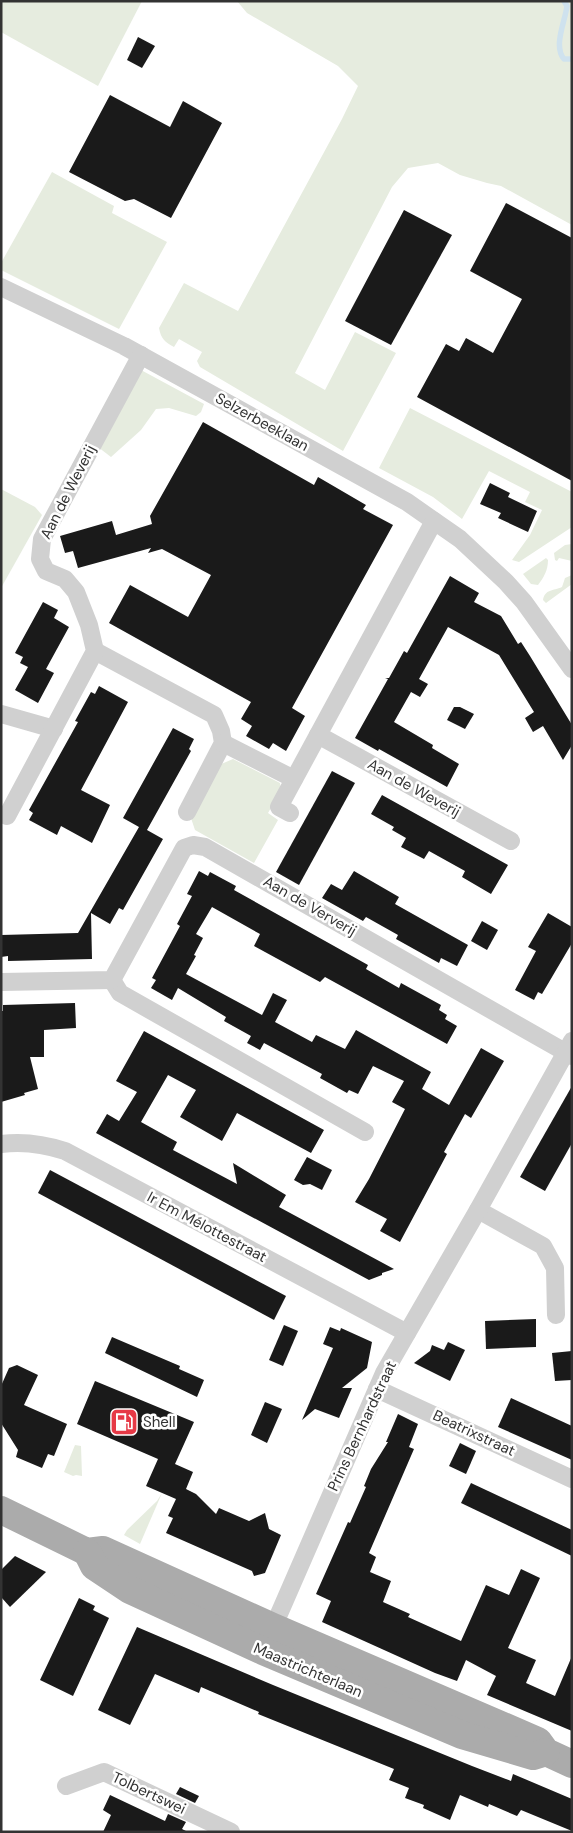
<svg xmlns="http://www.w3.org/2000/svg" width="573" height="1833" font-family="'DM Sans',sans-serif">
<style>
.green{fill:#e6ecdf}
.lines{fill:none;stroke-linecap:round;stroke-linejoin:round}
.stream{stroke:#cfe2ee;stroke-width:5.5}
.building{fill:#1a1a1a}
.minor{stroke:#d0d0d0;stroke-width:18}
.primary{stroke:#ababab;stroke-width:28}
.labels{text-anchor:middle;stroke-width:5;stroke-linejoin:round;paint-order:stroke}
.street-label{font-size:15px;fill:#333;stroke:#fff}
.poi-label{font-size:15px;fill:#333;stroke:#fff;text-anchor:start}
</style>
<rect width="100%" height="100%" fill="#fff"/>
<g class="green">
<polygon points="1,1 142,1 98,86 1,32"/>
<path d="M 237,1 L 572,1 L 572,225 L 501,186 L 487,183 L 460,175 L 438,163 L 408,168 L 392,187 L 295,373 L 325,390 L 355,332 L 396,353 L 343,451 L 200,367 L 197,361 L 202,352 L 179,339 L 174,347 C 165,342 161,339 159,328 L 184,283 L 238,311 L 342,119 L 358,86 L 338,66 L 247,13 Z"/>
<polygon points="52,172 114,206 112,213 167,242 119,329 1,270 1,263"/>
<polygon points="141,370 204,404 201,412 196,416 169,408 156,409 141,430 111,457 98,447"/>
<polygon points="410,408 572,492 572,527 519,562 512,560 530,535 542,510 525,502 530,492 489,471 462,519 433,497 379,468"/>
<polygon points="1,489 35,507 42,515 1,588"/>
<polygon points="572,544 572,561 559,558 557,561 555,560 554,553 565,545"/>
<path d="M 546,558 L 548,560 C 548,570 544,577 538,585 L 531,584 L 523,574 Z"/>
<path d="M 572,575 L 572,584 L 546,603 L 543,600 C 545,589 553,591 562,587 L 565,578 Z"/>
<polygon points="233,759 280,783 281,790 268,813 278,820 254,863 195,830 191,818 219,765"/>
<polygon points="75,1445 81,1446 82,1476 76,1475 73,1476 64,1472"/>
<polygon points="162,1493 140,1544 124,1535 127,1530 157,1501"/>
</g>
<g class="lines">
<path class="stream" d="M 564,1 L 567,6 C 565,22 553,46 564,59 L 572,59"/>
</g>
<g class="building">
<polygon points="138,37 155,46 142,68 127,60"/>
<polygon points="110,95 170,127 183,101 222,123 171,218 134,199 125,201 69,172"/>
<polygon points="506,203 572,238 572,481 417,397 446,344 459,351 466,338 493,353 522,299 470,271"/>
<polygon points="404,210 452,235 391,345 345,321"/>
<polygon points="203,422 314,485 318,477 366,505 363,509 393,525 292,708 305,716 286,751 273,743 269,749 246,736 252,726 241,719 251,702 109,623 130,585 188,617 211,575 162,549 148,553 151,548 78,568 73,551 65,553 60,536 112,521 116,535 152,524 150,516"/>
<polygon points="490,483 510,493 508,497 537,511 528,532 498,518 501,513 480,504"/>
<polygon points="450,576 479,593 474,602 501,616 518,644 521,642 530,656 572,725 572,745 563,760 543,726 533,732 525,718 534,712 499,655 448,627 419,679 428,684 420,697 411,692 394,722 433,745 432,748 459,764 447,787 379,749 378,751 355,738 388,679 385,678 389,678 404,651 407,653"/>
<polygon points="43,602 58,610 54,618 69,627 46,669 54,673 38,703 15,690 28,667 20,663 23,657 15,653"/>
<polygon points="99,686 128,702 81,790 110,805 92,843 61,826 57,835 29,820 33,813 29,810 78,722 75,721 91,692 95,694"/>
<polygon points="454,707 460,707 474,714 465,729 447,720"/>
<polygon points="173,728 194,739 189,749 191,751 147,830 163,839 123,910 119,908 110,924 91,913 92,959 8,961 8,956 1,957 1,935 78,933 139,827 123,818"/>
<polygon points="332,771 355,783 299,885 276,872"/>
<polygon points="382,795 508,865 491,894 462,877 465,871 429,851 424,859 401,847 406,838 392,830 394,827 371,814"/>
<polygon points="199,871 208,876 210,872 236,886 234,890 368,965 366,969 399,988 401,983 441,1005 439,1010 447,1015 445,1019 457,1026 447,1044 325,977 320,982 254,946 260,934 212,907 196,934 203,938 194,955 196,956 186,974 262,1015 273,993 287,1000 275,1022 312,1042 316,1035 345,1049 356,1030 431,1072 422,1089 449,1105 481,1048 504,1061 471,1118 465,1114 444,1152 447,1154 400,1242 380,1231 387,1219 355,1202 369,1179 405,1109 392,1102 404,1081 373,1066 358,1094 349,1090 347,1093 320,1078 322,1074 264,1043 260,1050 247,1043 251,1036 224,1021 226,1017 178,988 172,1000 151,988 156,980 152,978 180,926 177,924 192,896 187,894"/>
<polygon points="354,871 399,897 395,904 468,945 457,966 441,958 439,963 396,939 398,935 366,917 363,921 322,898 331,884 342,890"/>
<polygon points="548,913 572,927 572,943 542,994 538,992 534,1000 515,990 536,951 528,947"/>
<polygon points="482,921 498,930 487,950 471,941"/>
<polygon points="75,1003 76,1028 44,1030 44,1057 30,1057 38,1089 24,1093 25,1095 1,1102 1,1011 3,1011 3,1005"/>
<polygon points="144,1031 324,1130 311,1153 237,1113 222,1141 180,1117 196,1090 168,1075 141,1122 177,1142 173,1150 237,1184 233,1163 286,1195 279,1207 394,1269 382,1273 382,1275 369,1280 96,1133 107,1114 119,1121 137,1092 116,1081"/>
<polygon points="572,1086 572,1143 545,1191 520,1177"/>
<polygon points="307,1157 332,1170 322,1190 310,1184 303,1185 294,1180"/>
<polygon points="50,1170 286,1296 274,1320 38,1193"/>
<polygon points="536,1319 536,1347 486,1349 485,1321"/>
<polygon points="284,1325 298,1331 283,1366 269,1360"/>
<polygon points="330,1327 340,1331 341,1328 372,1342 367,1368 342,1388 352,1388 339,1418 315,1409 302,1420 333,1348 323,1344"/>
<polygon points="112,1337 180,1366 179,1369 204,1380 197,1397 105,1353"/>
<polygon points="448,1342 465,1350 450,1381 414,1363 430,1351 432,1345 444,1350"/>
<polygon points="572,1351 572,1380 555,1381 552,1353"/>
<polygon points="17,1365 38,1375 24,1405 67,1424 54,1456 48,1454 42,1468 16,1457 18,1450 1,1423 1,1386 9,1368"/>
<polygon points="95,1381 194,1422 175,1464 193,1472 186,1489 196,1494 216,1514 219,1508 249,1521 265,1513 269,1529 281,1535 265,1573 254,1576 252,1571 166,1533 173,1518 168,1516 176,1499 146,1486 158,1459 77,1424"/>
<polygon points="511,1398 572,1426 572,1460 498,1427"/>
<polygon points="265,1402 282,1409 267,1443 251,1435"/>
<polygon points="398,1414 418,1424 409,1447 414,1449 369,1553 376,1557 370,1572 391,1581 383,1602 410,1614 408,1617 461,1641 486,1585 509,1595 521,1569 540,1578 508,1648 536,1660 526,1683 555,1696 572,1656 572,1731 487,1695 496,1676 466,1660 457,1681 435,1673 322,1622 331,1601 316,1594 348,1522 350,1523 366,1487 364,1486 371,1469 388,1442 386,1442"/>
<polygon points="460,1443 476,1451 466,1474 449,1466"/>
<polygon points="471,1483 572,1530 572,1556 461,1503"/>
<polygon points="15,1556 46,1572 10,1607 1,1597 1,1570"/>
<polygon points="79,1598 95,1606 93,1610 109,1618 73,1696 40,1680"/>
<polygon points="137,1627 273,1685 472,1766 511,1781 513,1774 572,1799 572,1831 521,1810 517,1816 489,1804 488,1807 460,1795 450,1820 423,1808 424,1805 405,1798 409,1788 389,1780 394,1769 258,1714 259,1712 201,1687 199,1693 155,1674 130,1725 98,1710"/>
<polygon points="180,1787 199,1796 195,1803 176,1794"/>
<polygon points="110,1795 165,1821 168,1814 186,1822 182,1829 188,1832 103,1832 111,1815 103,1810"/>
</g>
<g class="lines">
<g class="minor">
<polyline points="1,287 124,346 407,502 460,539 506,582 524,602 572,669"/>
<polyline points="95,651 214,715 221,731 223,743 187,812"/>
<polyline points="1,714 54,729"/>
<polyline points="318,735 511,841"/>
<polyline points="223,743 294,779"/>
<polyline points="290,813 279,807 434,521"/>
<polyline points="7,816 95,651 89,625 76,592 65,579 46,571 40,559 42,539 141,355"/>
<polyline points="112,980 120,993 365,1132"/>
<polyline points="1,982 112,980 184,848 193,845 205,847 572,1056"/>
<path d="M 1,1144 C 24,1141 44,1144 65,1151 L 407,1333"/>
<polyline points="478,1210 543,1246 555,1268 556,1315"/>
<polyline points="377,1389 572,1479"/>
<polyline points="269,1637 384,1373 478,1210 572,1041"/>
<polyline points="66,1786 104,1772 231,1832"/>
</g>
<g class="primary">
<polyline points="1,1510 87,1552 103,1550 273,1627 538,1741 546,1752 572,1764"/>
<polyline points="87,1552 94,1566 130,1590 263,1651 462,1735 533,1756 546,1752"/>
</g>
</g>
<defs>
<symbol id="fuel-square" viewBox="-11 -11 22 22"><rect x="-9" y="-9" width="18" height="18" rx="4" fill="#e63946" stroke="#fff"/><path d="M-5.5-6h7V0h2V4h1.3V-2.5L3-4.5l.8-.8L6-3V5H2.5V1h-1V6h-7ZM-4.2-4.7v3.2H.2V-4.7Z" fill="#fff"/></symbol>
</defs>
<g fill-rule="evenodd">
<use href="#fuel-square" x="108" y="1406" width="32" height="32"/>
</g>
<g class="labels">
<g class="street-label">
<text transform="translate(262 422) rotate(29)" y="5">Selzerbeeklaan</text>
<text transform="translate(68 492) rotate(-63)" y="5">Aan de Weverij</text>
<text transform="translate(414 788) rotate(29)" y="5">Aan de Weverij</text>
<text transform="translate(310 906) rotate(30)" y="5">Aan de Ververij</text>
<text transform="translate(207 1227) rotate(28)" y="5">Ir Em Mélottestraat</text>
<text transform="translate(362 1426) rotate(-65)" y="5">Prins Bernhardstraat</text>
<text transform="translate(474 1433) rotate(25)" y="5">Beatrixstraat</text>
<text transform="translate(308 1670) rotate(23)" y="5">Maastrichterlaan</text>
<text transform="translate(149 1793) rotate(25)" y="5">Tolbertswei</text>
</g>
<g class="poi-label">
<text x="143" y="1427">Shell</text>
</g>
</g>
<rect width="573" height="1833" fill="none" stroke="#333333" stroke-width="5"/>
</svg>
